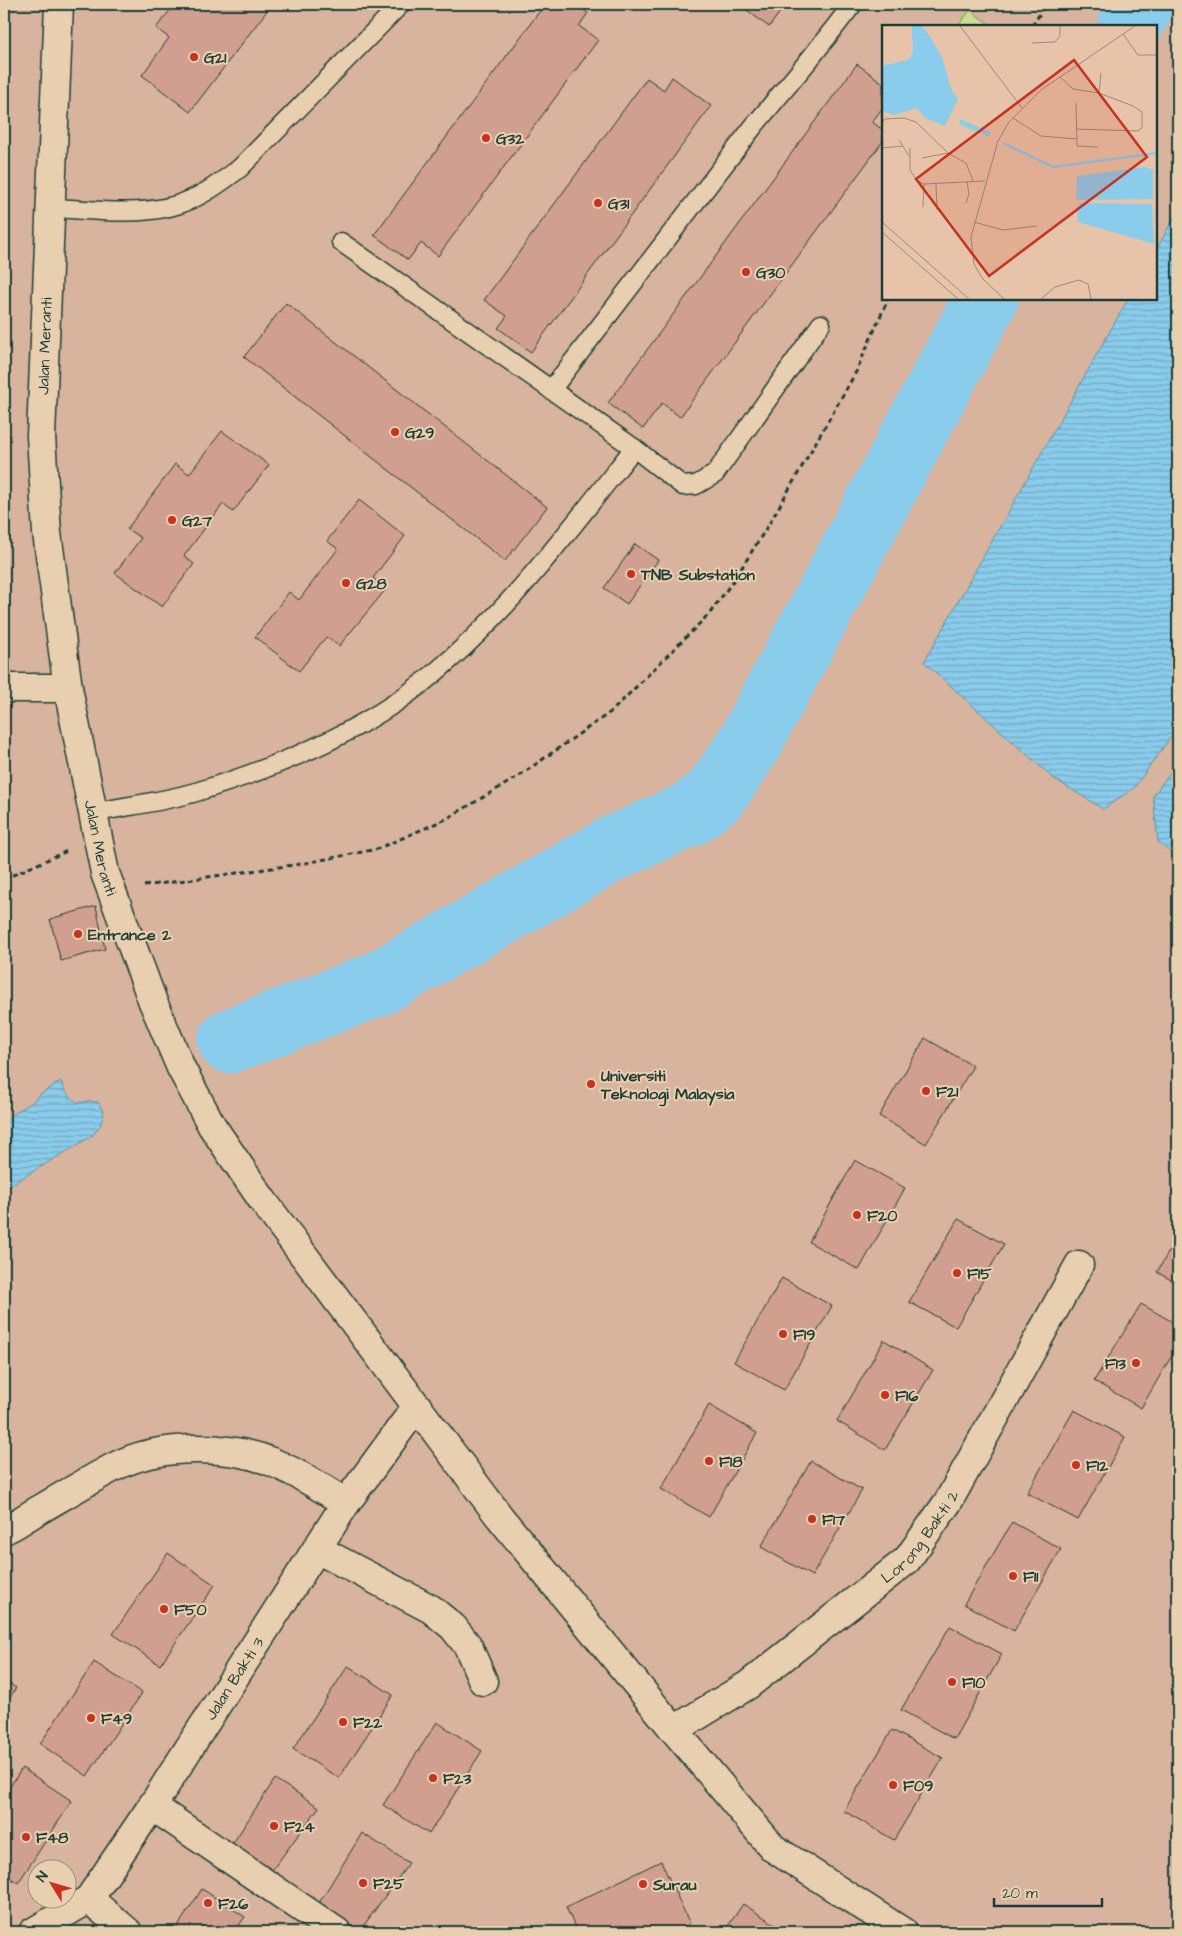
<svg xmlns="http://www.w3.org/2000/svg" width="1182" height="1936" font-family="'Architects Daughter',sans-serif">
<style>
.built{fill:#d8b39e;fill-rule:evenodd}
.grass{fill:#ceda8d;stroke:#768c60}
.water{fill:url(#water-rules);stroke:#5f93a2}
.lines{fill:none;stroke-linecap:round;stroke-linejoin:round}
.river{stroke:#8accec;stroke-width:65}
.building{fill:#d19f90;stroke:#1f3d34}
.lane-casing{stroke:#1f3d34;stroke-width:21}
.street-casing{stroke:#1f3d34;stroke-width:31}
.secondary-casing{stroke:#1f3d34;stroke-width:31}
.path{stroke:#1f3d34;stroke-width:3;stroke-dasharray:5 4;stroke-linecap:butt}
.lane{stroke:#e8cfb0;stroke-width:18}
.street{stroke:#e8cfb0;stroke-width:28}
.secondary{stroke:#e8cfb0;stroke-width:28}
.poi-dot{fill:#c8321e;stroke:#e8cfb0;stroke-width:2}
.labels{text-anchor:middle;stroke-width:4;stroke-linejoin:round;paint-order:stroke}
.poi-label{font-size:16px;font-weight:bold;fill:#1f3d34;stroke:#e8cfb0;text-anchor:start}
.street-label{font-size:16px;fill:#1f3d34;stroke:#e8cfb0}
.inset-river{fill:none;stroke:#8accec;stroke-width:2.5}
.inset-road{fill:none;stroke:#968d7a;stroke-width:1}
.view{fill:#c8321e;fill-opacity:0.15;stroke:#c8321e;stroke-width:2.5}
.inset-edge{fill:none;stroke:#1f3d34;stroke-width:2.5}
</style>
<defs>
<pattern id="water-rules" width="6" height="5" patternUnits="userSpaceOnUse" patternTransform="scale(1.25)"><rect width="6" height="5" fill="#8accec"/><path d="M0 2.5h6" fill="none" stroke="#70a7c0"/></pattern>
</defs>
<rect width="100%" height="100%" fill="#e6c3a9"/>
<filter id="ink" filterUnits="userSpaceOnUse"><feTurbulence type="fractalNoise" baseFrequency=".02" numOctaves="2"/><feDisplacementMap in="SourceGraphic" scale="10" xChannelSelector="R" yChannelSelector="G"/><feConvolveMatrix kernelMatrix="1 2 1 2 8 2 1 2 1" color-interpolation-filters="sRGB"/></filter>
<g filter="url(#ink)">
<path class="built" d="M 4,4 L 1178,4 L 1178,1932 L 4,1932 ZM 883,26 L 1156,26 L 1156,299 L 883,299 ZM 38,1868 L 68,1868 L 68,1898 L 38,1898 Z"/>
<polygon class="grass" points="970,10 992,26 958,26"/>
<g class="water">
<polygon points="1178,210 1178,727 1134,788 1103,809 1053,778 924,662 1128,299 1156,299 1156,250"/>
<polygon points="1178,762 1178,858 1158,842 1153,796"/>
<path d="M 61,1081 C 65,1092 69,1098 79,1103 L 88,1101 L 98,1102 L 104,1113 L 100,1126 L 92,1136 L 4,1189 L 4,1122 L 16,1112 L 33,1102 L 38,1096 Z"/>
</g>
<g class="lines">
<g class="river">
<polyline points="1130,26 1142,4"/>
<polyline points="230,1041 380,983 614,848 690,814 716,794 747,748 986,299"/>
</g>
</g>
<g class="building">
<polygon points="175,4 272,4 190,112 142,75 169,38 156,28"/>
<polygon points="545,4 575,4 588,13 579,26 598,40 438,256 421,243 408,260 374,235"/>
<polygon points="739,4 786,4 769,27"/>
<polygon points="857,64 883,83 883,107 872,122 883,130 883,141 680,417 662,403 643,429 608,403"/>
<polygon points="672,77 711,106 531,352 498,328 507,316 484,300 647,78 664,90"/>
<polygon points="286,303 547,507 505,561 244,357"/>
<polygon points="222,431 269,465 233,512 223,504 184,556 194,564 162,607 115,573 141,538 127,529 175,464 189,474"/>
<polygon points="359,500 405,536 373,578 387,588 339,646 326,637 299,671 255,637 289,592 299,600 338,549 327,541"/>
<polygon points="635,544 658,560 627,604 604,588"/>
<polygon points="96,906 105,949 61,961 50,919"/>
<polygon points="925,1038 973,1066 926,1144 879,1116"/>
<polygon points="855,1160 905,1188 859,1270 809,1242"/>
<polygon points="958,1219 1004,1244 956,1327 909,1302"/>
<polygon points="1178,1236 1178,1284 1157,1272"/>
<polygon points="782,1278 832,1306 784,1390 734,1362"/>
<polygon points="1141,1304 1178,1325 1178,1345 1141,1408 1094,1381"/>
<polygon points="884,1340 933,1370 885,1450 837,1421"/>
<polygon points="709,1405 757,1433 709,1517 661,1489"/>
<polygon points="1074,1410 1125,1437 1078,1520 1027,1493"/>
<polygon points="811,1461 862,1490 812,1576 761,1547"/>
<polygon points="1012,1522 1061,1549 1014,1631 964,1604"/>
<polygon points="168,1553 215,1585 160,1665 113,1634"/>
<polygon points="950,1626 1002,1654 954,1739 901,1710"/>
<polygon points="94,1662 142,1693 87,1776 40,1744"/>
<polygon points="348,1666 393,1695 339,1778 293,1749"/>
<polygon points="4,1680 16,1688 4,1706"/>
<polygon points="437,1722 482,1751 429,1834 383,1805"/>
<polygon points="892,1730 943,1758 894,1840 844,1811"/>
<polygon points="22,1768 72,1801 18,1883 4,1874 4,1796"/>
<polygon points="275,1779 319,1807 270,1873 231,1846"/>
<polygon points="362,1833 409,1863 359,1932 352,1932 319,1903"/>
<polygon points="661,1861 690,1924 674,1932 577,1932 566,1907"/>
<polygon points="202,1889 245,1917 234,1932 174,1932"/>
<polygon points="743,1904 787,1932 724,1932"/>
</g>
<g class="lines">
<defs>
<g id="lane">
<path d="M 49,208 C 88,209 131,216 169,207 C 196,201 219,184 240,168 L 401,4"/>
<polyline points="341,242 634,448 683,486 696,485 715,474 821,324"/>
<polyline points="551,390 753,127 809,60 853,4"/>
<path d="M 92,813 C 126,806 162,802 196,792 C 262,772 337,742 395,703 C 489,639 564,537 634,448"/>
</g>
<g id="street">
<path d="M 4,1530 C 15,1526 26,1517 37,1511 C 63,1496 89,1480 116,1466 C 159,1444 228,1444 272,1462 C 298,1473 322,1488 346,1503"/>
<polyline points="317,1549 431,1609 453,1627 468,1646 483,1681"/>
<path id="s1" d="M 674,1730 L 748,1685 L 907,1560 L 948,1502 L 1079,1265"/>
<polyline points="152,1806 337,1932"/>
<polyline points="89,1899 128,1932"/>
<path id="s2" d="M 33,1932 L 89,1899 L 152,1806 L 346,1503 L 417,1406"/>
</g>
<g id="secondary">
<path id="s3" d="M 59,4 L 41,436 L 47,533 L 68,688 L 105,873 L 153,1002 L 181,1068 L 212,1126 L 263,1201 L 499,1516 L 674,1730 L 773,1848 L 903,1932"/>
<polyline points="4,688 68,688"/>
</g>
</defs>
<use href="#lane" class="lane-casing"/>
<use href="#street" class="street-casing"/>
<use href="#secondary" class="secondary-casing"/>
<g class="path">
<polyline points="1032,26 1046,4"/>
<polyline points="4,879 67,851"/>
<polyline points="144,886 301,864 377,849 446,819 516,778 612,711 710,613 736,577 772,519 856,372 888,299"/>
</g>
<use href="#lane" class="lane"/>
<use href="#street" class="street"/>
<use href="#secondary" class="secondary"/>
</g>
</g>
<g class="poi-dot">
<circle cx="194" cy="57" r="5"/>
<circle cx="486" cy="138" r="5"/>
<circle cx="598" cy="203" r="5"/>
<circle cx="746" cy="272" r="5"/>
<circle cx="395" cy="432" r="5"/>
<circle cx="172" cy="520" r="5"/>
<circle cx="631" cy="574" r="5"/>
<circle cx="346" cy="583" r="5"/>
<circle cx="78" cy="934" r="5"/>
<circle cx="591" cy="1084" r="5"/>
<circle cx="926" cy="1091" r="5"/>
<circle cx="857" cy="1215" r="5"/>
<circle cx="957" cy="1273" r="5"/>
<circle cx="783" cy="1334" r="5"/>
<circle cx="1136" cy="1363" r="5"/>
<circle cx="885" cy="1395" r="5"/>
<circle cx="709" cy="1461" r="5"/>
<circle cx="1076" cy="1465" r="5"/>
<circle cx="812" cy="1519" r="5"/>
<circle cx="1013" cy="1576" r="5"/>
<circle cx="164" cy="1609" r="5"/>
<circle cx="952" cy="1682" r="5"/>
<circle cx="91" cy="1718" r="5"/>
<circle cx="343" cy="1722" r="5"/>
<circle cx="433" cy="1778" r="5"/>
<circle cx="893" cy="1785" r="5"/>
<circle cx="274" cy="1826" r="5"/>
<circle cx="26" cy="1837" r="5"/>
<circle cx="363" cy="1883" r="5"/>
<circle cx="643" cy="1884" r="5"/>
<circle cx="208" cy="1903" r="5"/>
</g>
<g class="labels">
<g class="poi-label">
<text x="204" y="63">G21</text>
<text x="496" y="144">G32</text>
<text x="608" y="209">G31</text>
<text x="756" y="278">G30</text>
<text x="405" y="438">G29</text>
<text x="182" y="526">G27</text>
<text x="641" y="580">TNB Substation</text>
<text x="356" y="589">G28</text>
<text x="88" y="940">Entrance 2</text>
<text x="601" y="1081">Universiti<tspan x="601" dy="18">Teknologi Malaysia</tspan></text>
<text x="936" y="1097">F21</text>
<text x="867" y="1221">F20</text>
<text x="967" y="1279">F15</text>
<text x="793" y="1340">F19</text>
<text x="1126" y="1369" text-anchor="end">F13</text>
<text x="895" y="1401">F16</text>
<text x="719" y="1467">F18</text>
<text x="1086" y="1471">F12</text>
<text x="822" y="1525">F17</text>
<text x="1023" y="1582">F11</text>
<text x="174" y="1615">F50</text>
<text x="962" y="1688">F10</text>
<text x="101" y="1724">F49</text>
<text x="353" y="1728">F22</text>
<text x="443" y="1784">F23</text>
<text x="903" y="1791">F09</text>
<text x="284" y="1832">F24</text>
<text x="36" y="1843">F48</text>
<text x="373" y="1889">F25</text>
<text x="653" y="1890">Surau</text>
<text x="218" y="1909">F26</text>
</g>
<g class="street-label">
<text transform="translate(44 346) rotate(-88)" y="6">Jalan Meranti</text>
<text dy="6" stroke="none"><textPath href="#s3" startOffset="849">Jalan Meranti</textPath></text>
<text dy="6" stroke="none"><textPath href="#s1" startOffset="315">Lorong Bakti 2</textPath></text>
<text dy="6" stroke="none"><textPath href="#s2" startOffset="329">Jalan Bakti 3</textPath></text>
</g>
</g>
<g transform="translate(882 25)">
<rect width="275" height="275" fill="#e6c3a9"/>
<path d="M 30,1 L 40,1 L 49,13 L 60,32 L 69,64 L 76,74 L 63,101 L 43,93 L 35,83 L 12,90 L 0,86 L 0,41 L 26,35 L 31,28 ZM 78,94 L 108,107 L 108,112 L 77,99 ZM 263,142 L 271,145 L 271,174 L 194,175 L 195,151 ZM 198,178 L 270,179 L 272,219 L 196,197 L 195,182 Z" fill="#8accec"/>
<path class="inset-river" d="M 121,118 L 171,142 L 275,128"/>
<path class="inset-road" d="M 78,1 L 140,83M 241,9 L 256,30 L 275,30M 150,18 L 173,17 L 178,11 L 178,1M 178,52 L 191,64 L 217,68 L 251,81 L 260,87 L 260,103 L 256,106 L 194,104M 217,68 L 219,48M 194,78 L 195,121 L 216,122M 131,93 L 159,111 L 195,114M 0,98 L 3,94 L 22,93 L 34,97 L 66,128 L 84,138 L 91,156M 17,115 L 27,131M 0,123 L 21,121M 28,123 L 28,145 L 35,156 L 42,159 L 103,156M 40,133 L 66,128M 54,159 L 55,185M 84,178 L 87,169 L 85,156M 41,182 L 42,159M 0,197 L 87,274M 92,197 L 121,205 L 155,201M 0,207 L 76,274M 122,274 L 101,254 L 92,239 L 89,212 L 116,116 L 127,97 L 159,65 L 253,1M 159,274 L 173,262 L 197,255 L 206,259 L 209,274"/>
<path class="view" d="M 192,35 L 265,132 L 107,251 L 34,154 Z"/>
<rect width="275" height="275" class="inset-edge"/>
</g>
<rect width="1182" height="1936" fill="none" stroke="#e8cfb0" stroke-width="20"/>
<rect x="10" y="10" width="1162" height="1916" fill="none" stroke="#1f3d34" stroke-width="2" filter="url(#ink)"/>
<g transform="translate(52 1884) rotate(307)"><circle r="24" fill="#e8cfb0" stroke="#98957e"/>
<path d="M0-4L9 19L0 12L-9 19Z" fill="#c8321e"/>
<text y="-8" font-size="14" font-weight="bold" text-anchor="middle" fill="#1f3d34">N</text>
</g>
<path d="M994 1898v8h108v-8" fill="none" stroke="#1f3d34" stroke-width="2.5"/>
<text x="1002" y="1898" font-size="15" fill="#1f3d34" stroke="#e8cfb0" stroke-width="4" paint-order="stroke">20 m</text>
</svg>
